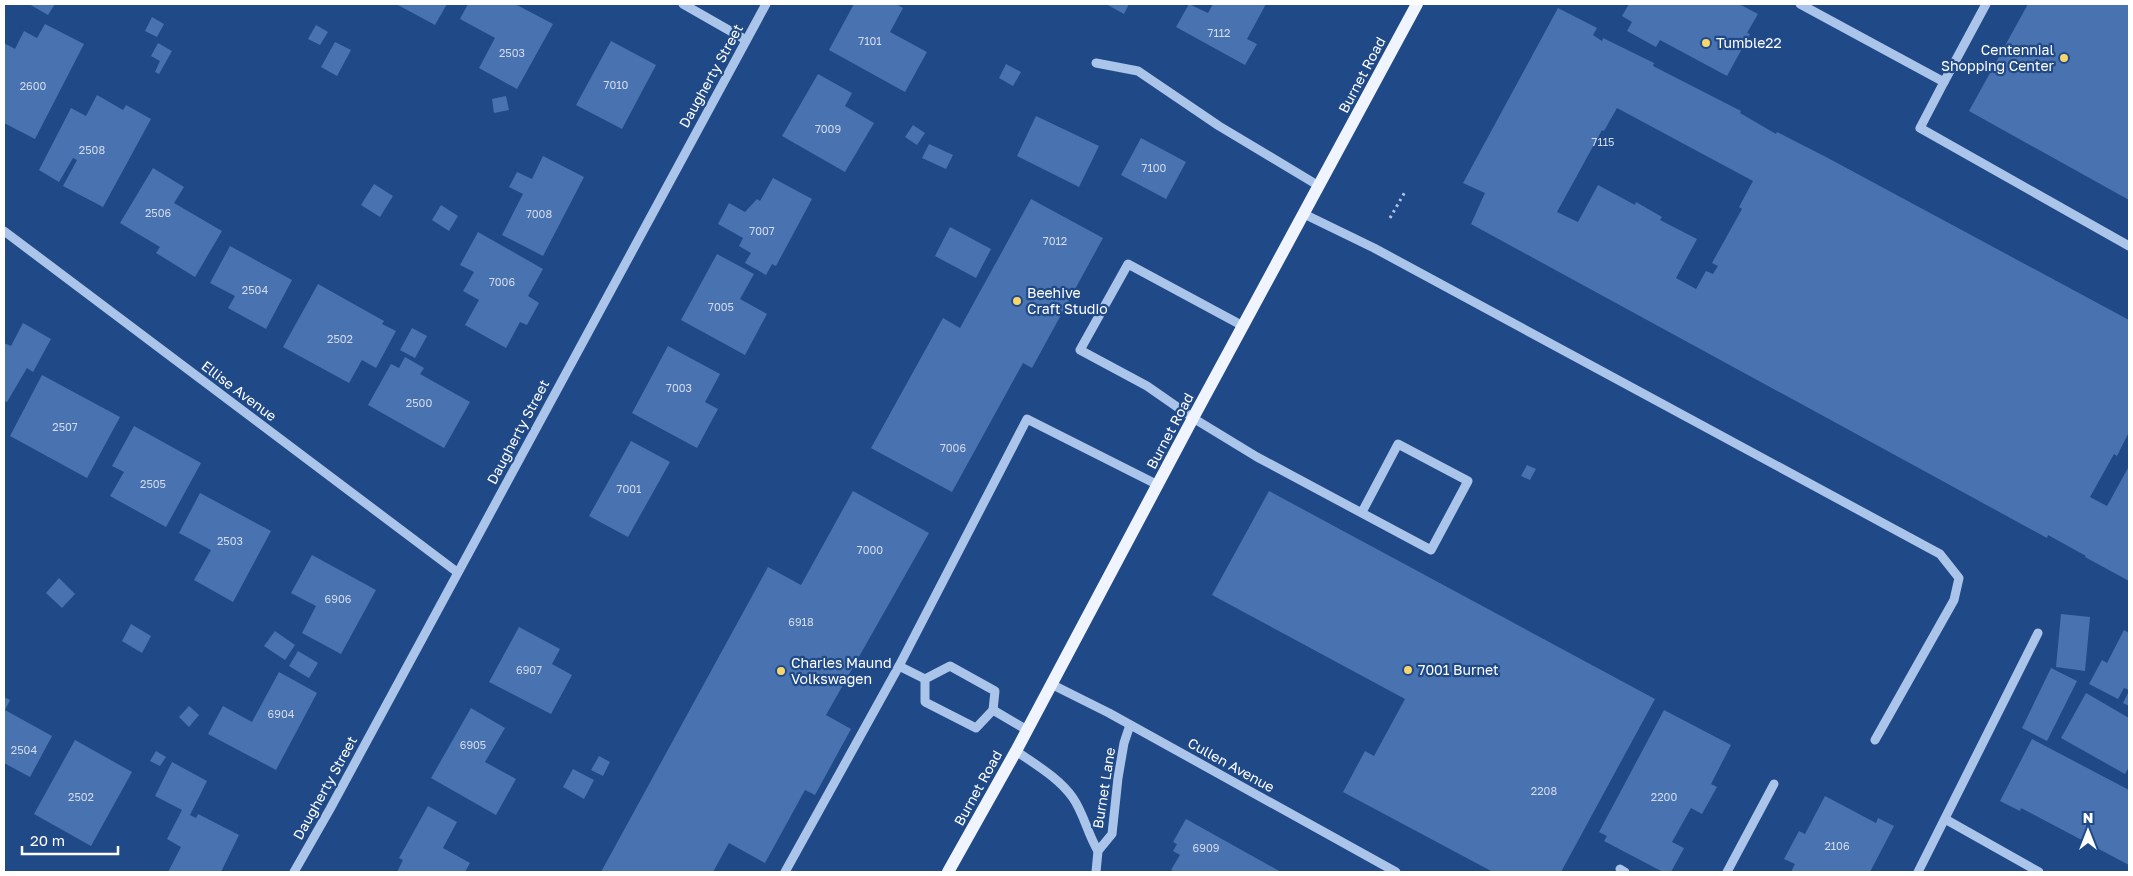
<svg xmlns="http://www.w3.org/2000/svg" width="2133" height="876" font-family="'Golos Text',sans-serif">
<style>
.building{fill:#4972b1;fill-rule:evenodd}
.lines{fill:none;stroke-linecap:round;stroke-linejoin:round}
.path{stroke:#abc5ea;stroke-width:3;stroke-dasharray:2.5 4;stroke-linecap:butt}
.minor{stroke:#abc5ea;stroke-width:9}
.major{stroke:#eff4fe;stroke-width:12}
.poi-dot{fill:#f8d66c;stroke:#204988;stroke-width:2}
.labels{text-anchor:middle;stroke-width:4.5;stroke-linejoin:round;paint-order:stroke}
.number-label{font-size:11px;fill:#d2dcec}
.poi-label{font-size:14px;fill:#fff;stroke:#204988;text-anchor:start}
.street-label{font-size:14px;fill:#fff;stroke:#204988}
</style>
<rect width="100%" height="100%" fill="#204988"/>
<g class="building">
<polygon points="29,4 55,4 48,15"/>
<polygon points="396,4 447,4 435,25"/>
<polygon points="468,4 515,4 553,24 517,89 479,68 495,38 460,19"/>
<polygon points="854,4 896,4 903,8 890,32 927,52 905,92 829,50"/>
<polygon points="1106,4 1129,4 1124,14"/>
<polygon points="1189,4 1208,13 1213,4 1266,4 1247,39 1257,44 1245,65 1176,27"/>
<polygon points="1629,4 1739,4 1758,14 1747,33 1750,34 1727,76 1660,40 1656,47 1627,31 1632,22 1622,16"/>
<polygon points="2028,4 2129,4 2129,200 1969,111"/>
<path d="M 1558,8 L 1597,28 L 1593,35 L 1602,41 L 1603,38 L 1654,63 L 1653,66 L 1741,111 L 1740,113 L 1776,134 L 1777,132 L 1826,157 L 2129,320 L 2129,432 L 2117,456 L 2114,454 L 2090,497 L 2107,506 L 2128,468 L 2129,469 L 2129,581 L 2085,557 L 2086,556 L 2048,535 L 2047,538 L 1471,224 L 1485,193 L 1463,183 ZM 1617,108 L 1753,181 L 1739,207 L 1742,209 L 1712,263 L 1718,266 L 1713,274 L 1706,271 L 1696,289 L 1676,278 L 1697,239 L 1660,220 L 1662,217 L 1636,202 L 1635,205 L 1598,185 L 1578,222 L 1557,212 L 1602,130 L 1604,131 Z"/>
<polygon points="152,17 164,24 157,37 145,31"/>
<polygon points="45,24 84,44 35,139 4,123 4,43 15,49 24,31 37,38"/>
<polygon points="316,25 328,32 320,45 308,39"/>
<polygon points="611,41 656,65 622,129 576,105"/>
<polygon points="335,42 351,50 337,76 321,67"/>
<polygon points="158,43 172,51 159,74 155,72 160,61 151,56"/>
<polygon points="1006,64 1021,72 1013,86 999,78"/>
<polygon points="818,74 852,93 845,106 874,123 845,172 782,136"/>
<polygon points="97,95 123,110 126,105 151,119 103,207 63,186 77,160 73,158 59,182 39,170 71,108 86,116"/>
<polygon points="506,96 509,110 494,113 492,99"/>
<polygon points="1036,116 1099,146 1079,187 1017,156"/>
<polygon points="913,125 925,133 917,145 905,137"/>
<polygon points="1141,138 1186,162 1166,199 1121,175"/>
<polygon points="929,144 953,155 946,169 922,158"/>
<polygon points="543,156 584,177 543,256 502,235 523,194 509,187 517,172 532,179"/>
<polygon points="153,168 184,187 174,203 222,231 195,277 156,253 160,247 120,223"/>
<polygon points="773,178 812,199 776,266 772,264 766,275 745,263 751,253 739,246 743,238 718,224 729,203 745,212 757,199 760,201"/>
<polygon points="374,184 393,196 380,217 361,205"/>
<polygon points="1031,199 1103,238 1032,368 1023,363 952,492 871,448 943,318 960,328"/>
<polygon points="441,205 458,216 449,231 432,220"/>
<polygon points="950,227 991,249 976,278 935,256"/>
<polygon points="478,232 543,269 528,296 539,303 527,325 520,322 506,348 465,325 479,300 463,291 474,272 460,265"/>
<polygon points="230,246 292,280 266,329 228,308 235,296 210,283"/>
<polygon points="717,254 754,274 740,299 767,314 745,355 681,320"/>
<polygon points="318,284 384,321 382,324 396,331 376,368 362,360 349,383 283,347"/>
<polygon points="23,323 51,339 33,372 27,368 7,402 4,401 4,343 11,346"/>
<polygon points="412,328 427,336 415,358 400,350"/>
<polygon points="668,346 720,374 705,402 718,409 697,448 632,413"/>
<polygon points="405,357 424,368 420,374 470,402 444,448 368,405 391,364 399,368"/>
<polygon points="42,375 120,417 87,478 10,436"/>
<polygon points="134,426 201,463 166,527 110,496 124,472 112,466"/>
<polygon points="631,441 670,462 628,537 589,516"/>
<polygon points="1527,465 1536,469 1530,480 1521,476"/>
<polygon points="853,491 929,533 826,715 851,729 815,795 805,790 765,863 729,843 713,872 601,872 768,567 801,585"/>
<polygon points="1269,491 1655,699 1561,872 1493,872 1343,792 1365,751 1374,756 1405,699 1212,595"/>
<polygon points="200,493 271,531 233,602 194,580 211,550 179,533"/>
<polygon points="312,555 376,590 341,654 302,633 316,606 291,593"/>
<polygon points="59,578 75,594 62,608 46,593"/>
<polygon points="2061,614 2090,617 2085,671 2056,667"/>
<polygon points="131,624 151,636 142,653 122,641"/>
<polygon points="519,627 560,649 552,664 572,675 551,714 489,682"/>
<polygon points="2124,630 2129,633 2129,690 2124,688 2118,699 2089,684 2102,660 2107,663"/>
<polygon points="275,631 295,645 285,660 264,646"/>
<polygon points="298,651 318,663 309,678 289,666"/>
<polygon points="2051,668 2077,681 2047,741 2022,728"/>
<polygon points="279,672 317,693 276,770 208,734 223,706 252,722"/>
<polygon points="2129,691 2129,706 2123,703"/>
<polygon points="2086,693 2129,718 2129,767 2125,774 2061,738"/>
<polygon points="4,697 10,700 5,710 52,736 30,777 4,763"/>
<polygon points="189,706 199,715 189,727 179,717"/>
<polygon points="471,708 505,728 485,762 516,779 496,815 431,778"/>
<polygon points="1664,710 1731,745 1711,784 1717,787 1702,814 1691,808 1672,842 1684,848 1671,872 1663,872 1604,841 1607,836 1599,832"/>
<polygon points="2032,739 2129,790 2129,865 2021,808 2020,811 2000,801"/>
<polygon points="75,740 132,772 91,846 34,814"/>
<polygon points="156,751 166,757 160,766 150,761"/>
<polygon points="599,756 610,762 603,776 591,770"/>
<polygon points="172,762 207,781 190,815 196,818 198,814 239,835 221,872 168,872 181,847 167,839 182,810 155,796"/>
<polygon points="573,769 594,780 584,799 563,787"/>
<polygon points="1825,796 1876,823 1878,818 1894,826 1870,872 1791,872 1795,864 1784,859 1799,831 1805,834"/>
<polygon points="428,806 457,822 443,848 470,863 465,872 397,872 403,860 399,858"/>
<polygon points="1186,819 1281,872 1175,872 1171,870 1180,855 1173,851 1177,844 1173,842"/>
</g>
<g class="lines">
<polyline class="path" points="1390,218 1406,190"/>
<g class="minor">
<polyline points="683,4 746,40"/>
<polyline points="1800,4 1944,82 1986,4"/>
<polyline points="1096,63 1138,71 1219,126 1319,186"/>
<polyline points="1944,82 1920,128 2129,246"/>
<polyline points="1304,214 1374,248 1940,554 1959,578 1954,600 1875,740"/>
<polyline points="4,231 457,572"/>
<polyline points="1243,326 1128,264 1080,350 1147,386 1193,418 1257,457 1431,550 1468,481 1398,444 1362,512"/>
<polyline points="899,666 1027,419 1158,485"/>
<polygon points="950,666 995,691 993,710 976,728 925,702 925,679"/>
<polyline points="1051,684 1109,713 1396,872"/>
<polyline points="993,710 1027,730"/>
<path d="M 1016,751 C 1036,765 1059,778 1073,798 C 1084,814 1088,835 1098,851"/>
<polyline points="1945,819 2039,872"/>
<polyline points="1620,869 1625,872"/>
<polyline points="294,872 330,809 766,4"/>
<polyline points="785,872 899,666 925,679"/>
<polyline points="1096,872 1098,851 1112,834 1118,778 1124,743 1130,725"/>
<polyline points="1727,872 1774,784"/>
<polyline points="1918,872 2038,633"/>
</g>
<polyline class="major" points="948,872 1016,751 1193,418 1417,4"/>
</g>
<g class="poi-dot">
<circle cx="1706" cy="43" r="5"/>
<circle cx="2064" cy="58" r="5"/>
<circle cx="1017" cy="301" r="5"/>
<circle cx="1408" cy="670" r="5"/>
<circle cx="781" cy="671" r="5"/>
</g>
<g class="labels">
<g class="number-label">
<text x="1219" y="37">7112</text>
<text x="870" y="45">7101</text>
<text x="512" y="57">2503</text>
<text x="616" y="89">7010</text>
<text x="33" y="90">2600</text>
<text x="828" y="133">7009</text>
<text x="1603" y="146">7115</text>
<text x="92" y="154">2508</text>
<text x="1154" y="172">7100</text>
<text x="158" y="217">2506</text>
<text x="539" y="218">7008</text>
<text x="762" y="235">7007</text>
<text x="1055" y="245">7012</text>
<text x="502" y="286">7006</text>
<text x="255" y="294">2504</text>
<text x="721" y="311">7005</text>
<text x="340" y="343">2502</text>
<text x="679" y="392">7003</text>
<text x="419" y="407">2500</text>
<text x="65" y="431">2507</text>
<text x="953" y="452">7006</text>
<text x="153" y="488">2505</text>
<text x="629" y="493">7001</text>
<text x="230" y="545">2503</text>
<text x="870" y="554">7000</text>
<text x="338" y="603">6906</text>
<text x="801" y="626">6918</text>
<text x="529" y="674">6907</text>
<text x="281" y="718">6904</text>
<text x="473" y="749">6905</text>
<text x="24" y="754">2504</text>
<text x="1544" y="795">2208</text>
<text x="81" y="801">2502</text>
<text x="1664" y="801">2200</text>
<text x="1837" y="850">2106</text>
<text x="1206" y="852">6909</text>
</g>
<g class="poi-label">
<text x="1716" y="48">Tumble22</text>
<text x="2054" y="55" text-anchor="end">Centennial<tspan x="2054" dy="16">Shopping Center</tspan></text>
<text x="1027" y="298">Beehive<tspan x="1027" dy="16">Craft Studio</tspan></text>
<text x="791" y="668">Charles Maund<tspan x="791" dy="16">Volkswagen</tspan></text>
<text x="1418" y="675">7001 Burnet</text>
</g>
<g class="street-label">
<text transform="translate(1362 75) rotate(-62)" y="5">Burnet Road</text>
<text transform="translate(711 76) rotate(-61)" y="5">Daugherty Street</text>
<text transform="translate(239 391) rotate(37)" y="5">Ellise Avenue</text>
<text transform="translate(1170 431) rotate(-62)" y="5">Burnet Road</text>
<text transform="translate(518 432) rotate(-62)" y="5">Daugherty Street</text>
<text transform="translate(1231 765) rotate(29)" y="5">Cullen Avenue</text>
<text transform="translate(325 788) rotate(-61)" y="5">Daugherty Street</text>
<text transform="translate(978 788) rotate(-61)" y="5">Burnet Road</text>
<text transform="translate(1104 788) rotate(-81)" y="5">Burnet Lane</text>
</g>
</g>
<rect width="2133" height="876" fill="none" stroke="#ffffff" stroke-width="10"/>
<g transform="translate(2088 831)" stroke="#204988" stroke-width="4" paint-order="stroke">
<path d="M0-4L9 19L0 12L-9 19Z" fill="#ffffff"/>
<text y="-8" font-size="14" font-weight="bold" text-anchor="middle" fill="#ffffff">N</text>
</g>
<path d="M22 846v8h96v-8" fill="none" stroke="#ffffff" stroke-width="2.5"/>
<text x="30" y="846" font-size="15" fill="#ffffff" stroke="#204988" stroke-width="4" paint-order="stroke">20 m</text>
</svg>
